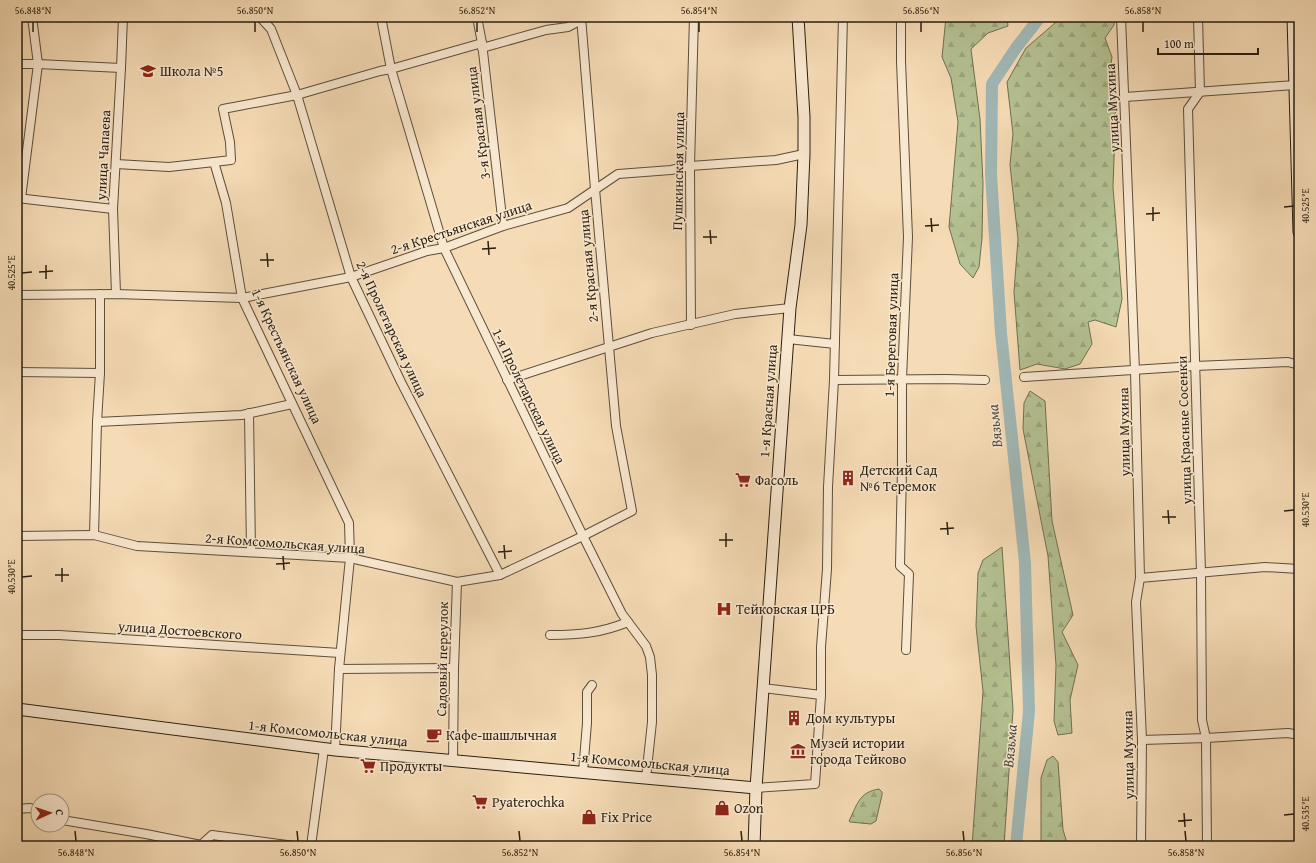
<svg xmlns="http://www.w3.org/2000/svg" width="1316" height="863" font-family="'Gentium Book Plus',serif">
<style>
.forest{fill:url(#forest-firs);stroke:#707052}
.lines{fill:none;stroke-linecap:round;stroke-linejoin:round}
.river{stroke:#a1b9b8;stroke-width:12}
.street-casing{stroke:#5d4e3a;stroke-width:10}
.secondary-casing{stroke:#2a1e10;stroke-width:13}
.street{stroke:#f9e8d0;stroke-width:8}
.secondary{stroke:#f9e8d0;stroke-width:11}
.ticks{fill:none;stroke:#2a1e10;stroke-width:1.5}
.labels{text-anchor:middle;stroke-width:3;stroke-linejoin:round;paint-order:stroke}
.poi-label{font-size:14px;fill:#2a1e10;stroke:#f9e8d0;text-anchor:start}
.street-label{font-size:14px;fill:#2a1e10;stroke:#f9e8d0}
.water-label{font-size:15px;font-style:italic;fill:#4e4c42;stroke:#f9e8d0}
.neatline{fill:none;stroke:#2a1e10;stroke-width:1.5}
.ticks-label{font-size:10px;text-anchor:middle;fill:#2a1e10}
</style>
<defs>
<pattern id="forest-firs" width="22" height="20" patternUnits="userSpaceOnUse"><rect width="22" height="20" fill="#b5c293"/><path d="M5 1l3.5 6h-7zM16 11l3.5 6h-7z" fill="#9ca67e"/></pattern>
</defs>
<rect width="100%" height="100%" fill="#f6dcb6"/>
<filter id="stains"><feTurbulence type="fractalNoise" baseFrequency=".005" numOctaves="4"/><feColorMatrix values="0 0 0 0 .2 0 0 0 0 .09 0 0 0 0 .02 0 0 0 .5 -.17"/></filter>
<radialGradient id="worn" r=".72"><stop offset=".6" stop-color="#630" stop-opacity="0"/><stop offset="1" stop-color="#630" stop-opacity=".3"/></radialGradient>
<g class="forest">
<polygon points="946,17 1007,17 1008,26 988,33 971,49 980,119 983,183 982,238 979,267 973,278 960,264 949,227 958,122 951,78 942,57"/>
<polygon points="1062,17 1114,17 1114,25 1105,38 1112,57 1108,84 1116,102 1113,187 1122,299 1116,327 1095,320 1088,322 1092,344 1080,364 1065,369 1037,364 1020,370 1014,292 1018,239 1010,165 1013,134 1007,82 1026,48"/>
<polygon points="1030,391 1045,401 1052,521 1073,615 1062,632 1078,665 1070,700 1072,733 1058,735 1054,721 1056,665 1048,556 1023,429 1024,403"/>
<polygon points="1002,547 1013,710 1004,846 972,846 983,691 976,626 978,573 983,560"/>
<polygon points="1053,756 1058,762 1063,830 1068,846 1041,846 1041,778 1047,760"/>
<path d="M 879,789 L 882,792 L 882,795 L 876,821 L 871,824 L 850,822 L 849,821 C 857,805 859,792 879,789 Z"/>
</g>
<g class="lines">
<polyline class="river" points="1016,846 1029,711 1025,563 1001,333 991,175 992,84 1016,48 1040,17"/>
<defs>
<g id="street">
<polyline points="260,17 271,29 297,95 351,277 401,382 500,575"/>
<polyline points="381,17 391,69 444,248 583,536 622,614 646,646 650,657 652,675 652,722 646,778"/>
<polyline points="477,17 482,43 503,226"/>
<polyline points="901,17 901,61 908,237 902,379 902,468 900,566 909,574 906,650"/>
<polyline points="1121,17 1135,371 1140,578 1136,602 1142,740 1141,846"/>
<polyline points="1198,17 1200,92 1188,109 1201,573 1202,720 1206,738 1207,846"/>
<polyline points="482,48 546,30 568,27 581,20"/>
<polyline points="17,64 38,64 121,68"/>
<polyline points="1125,97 1295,85"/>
<polyline points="214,162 231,160 230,142 223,109 297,95 380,71 391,69 482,43"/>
<polyline points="116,164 169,167 214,162 226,203 242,298 349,523 350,558 339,669 335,750"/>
<polyline points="17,198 113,209"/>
<polyline points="21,198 38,64 32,17"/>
<polyline points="116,294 113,209 121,68 123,17"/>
<polyline points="17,295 116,294 242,298 351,277 427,251 444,248 503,226 568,208 618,174 671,170 690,166 776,160 804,154"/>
<polyline points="691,325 690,166 694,17"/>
<polyline points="788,339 835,344"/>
<polyline points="17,372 100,373"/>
<polyline points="1024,377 1195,366 1288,362 1299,365"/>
<polyline points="507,380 652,333 735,314 790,308"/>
<polyline points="834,380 945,379 985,380"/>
<polyline points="249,413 251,552"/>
<polyline points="97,422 242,415 292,404"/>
<polyline points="94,535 97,422 100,373 100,294"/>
<polyline points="17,536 94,535 137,546 350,558 457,582 500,575 583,536 632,511 616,426 595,189 581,17"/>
<polyline points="1140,578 1265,567 1299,569"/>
<polyline points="17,635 59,635 340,653"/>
<path d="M 550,635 C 579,635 601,633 628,622"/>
<polyline points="339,669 454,668"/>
<polyline points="763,688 821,695"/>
<polyline points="1142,740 1206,738 1288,733 1299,735"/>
<polyline points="453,761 454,668 457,582"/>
<polyline points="583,772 587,723 587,692 592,685"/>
<polyline points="756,788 815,784 821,695 821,647 827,569 828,487 834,380 843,17"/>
<polyline points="17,809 30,808 38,811"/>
<polyline points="62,820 146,834 201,845 202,846"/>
<polyline points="201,845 212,835 294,846"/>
<polyline points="311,846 324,749"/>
</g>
<g id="secondary">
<polyline points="1293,17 1299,232"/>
<polyline points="17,709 335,750 756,788"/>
<polyline points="754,846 756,788 790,308 801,225 804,154 804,117 798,17"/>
</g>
</defs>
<use href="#street" class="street-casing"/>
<use href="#secondary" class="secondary-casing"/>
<use href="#street" class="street"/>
<use href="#secondary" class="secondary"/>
</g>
<path class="ticks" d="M 33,22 L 33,32M 255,22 L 255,32M 477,22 L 477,32M 699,22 L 699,32M 921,22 L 921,32M 1143,22 L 1143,32M 1153,207 L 1153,221M 1284,207 L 1294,206M 1146,214 L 1160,213M 931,218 L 932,232M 925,226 L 939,225M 710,230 L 711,244M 703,237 L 717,237M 488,241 L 489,255M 482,249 L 496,248M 267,253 L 268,267M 260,260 L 274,260M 46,265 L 46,279M 39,272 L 53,271M 22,273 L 32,272M 1168,510 L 1169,524M 1284,511 L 1294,510M 1162,517 L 1176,517M 947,522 L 948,535M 940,529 L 954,528M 726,533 L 726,547M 719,540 L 733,540M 504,545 L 505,559M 498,552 L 512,551M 283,556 L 284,570M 276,564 L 290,563M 62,568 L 62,582M 55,575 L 69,575M 22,577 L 32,576M 1184,813 L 1185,827M 1284,815 L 1294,814M 1178,821 L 1192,820M 75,831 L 76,841M 297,831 L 298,841M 519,831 L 520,841M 741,831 L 742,841M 963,831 L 964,841M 1185,831 L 1186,841"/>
<defs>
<symbol id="school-bare" viewBox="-9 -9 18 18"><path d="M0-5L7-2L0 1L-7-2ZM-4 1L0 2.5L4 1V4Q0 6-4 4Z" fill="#8f2418" stroke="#f9e8d0" stroke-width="2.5" paint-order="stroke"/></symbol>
<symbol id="building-bare" viewBox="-9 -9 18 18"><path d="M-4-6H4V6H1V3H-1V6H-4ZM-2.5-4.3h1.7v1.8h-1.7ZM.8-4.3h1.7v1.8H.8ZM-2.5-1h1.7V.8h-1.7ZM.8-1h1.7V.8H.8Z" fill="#8f2418" stroke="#f9e8d0" stroke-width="2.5" paint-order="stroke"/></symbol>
<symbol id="supermarket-bare" viewBox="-9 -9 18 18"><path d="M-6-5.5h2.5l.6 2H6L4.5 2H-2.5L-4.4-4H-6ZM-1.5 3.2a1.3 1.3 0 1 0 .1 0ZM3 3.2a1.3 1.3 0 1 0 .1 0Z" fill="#8f2418" stroke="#f9e8d0" stroke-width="2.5" paint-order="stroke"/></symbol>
<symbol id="hospital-bare" viewBox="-9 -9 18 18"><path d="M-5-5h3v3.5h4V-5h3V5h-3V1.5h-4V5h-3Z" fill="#8f2418" stroke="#f9e8d0" stroke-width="2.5" paint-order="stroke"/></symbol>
<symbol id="cafe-bare" viewBox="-9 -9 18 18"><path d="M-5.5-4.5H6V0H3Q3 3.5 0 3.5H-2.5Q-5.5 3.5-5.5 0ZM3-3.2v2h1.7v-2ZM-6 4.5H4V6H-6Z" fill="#8f2418" stroke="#f9e8d0" stroke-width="2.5" paint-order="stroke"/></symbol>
<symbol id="museum-bare" viewBox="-9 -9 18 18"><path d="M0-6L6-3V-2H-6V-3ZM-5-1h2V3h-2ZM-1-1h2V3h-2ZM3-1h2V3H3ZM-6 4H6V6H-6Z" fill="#8f2418" stroke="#f9e8d0" stroke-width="2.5" paint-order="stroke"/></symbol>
<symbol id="shop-bare" viewBox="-9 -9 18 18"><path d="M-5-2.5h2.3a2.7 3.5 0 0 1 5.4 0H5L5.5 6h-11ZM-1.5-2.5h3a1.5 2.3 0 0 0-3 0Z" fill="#8f2418" stroke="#f9e8d0" stroke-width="2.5" paint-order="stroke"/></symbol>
</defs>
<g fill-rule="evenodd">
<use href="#school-bare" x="137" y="60" width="22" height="22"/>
<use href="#building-bare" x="837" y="467" width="22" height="22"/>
<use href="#supermarket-bare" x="732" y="469" width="22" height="22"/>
<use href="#hospital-bare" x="713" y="598" width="22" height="22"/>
<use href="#building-bare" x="783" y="707" width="22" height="22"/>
<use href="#cafe-bare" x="423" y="724" width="22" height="22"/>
<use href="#museum-bare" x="787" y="740" width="22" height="22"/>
<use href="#supermarket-bare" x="357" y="755" width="22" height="22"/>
<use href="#supermarket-bare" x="469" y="791" width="22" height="22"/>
<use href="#shop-bare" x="711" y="797" width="22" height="22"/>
<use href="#shop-bare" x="578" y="806" width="22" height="22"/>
</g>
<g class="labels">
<g class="poi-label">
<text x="160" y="76">Школа №5</text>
<text x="860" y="475">Детский Сад<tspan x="860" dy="16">№6 Теремок</tspan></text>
<text x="755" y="485">Фасоль</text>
<text x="736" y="614">Тейковская ЦРБ</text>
<text x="806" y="723">Дом культуры</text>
<text x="446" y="740">Кафе-шашлычная</text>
<text x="810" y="748">Музей истории<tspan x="810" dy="16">города Тейково</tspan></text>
<text x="380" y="771">Продукты</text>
<text x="492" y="807">Pyaterochka</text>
<text x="734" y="813">Ozon</text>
<text x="601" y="822">Fix Price</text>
</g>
<g class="street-label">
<text transform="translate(1112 108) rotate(-93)" y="5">улица Мухина</text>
<text transform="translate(478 123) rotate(-97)" y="5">3-я Красная улица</text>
<text transform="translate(103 155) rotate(-87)" y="5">улица Чапаева</text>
<text transform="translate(678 171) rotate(-89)" y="5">Пушкинская улица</text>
<text transform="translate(461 227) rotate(-18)" y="5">2-я Крестьянская улица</text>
<text transform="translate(588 266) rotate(-95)" y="5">2-я Красная улица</text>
<text transform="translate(392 329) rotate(65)" y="5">2-я Пролетарская улица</text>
<text transform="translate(891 335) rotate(-88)" y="5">1-я Береговая улица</text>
<text transform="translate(287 356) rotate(65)" y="5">1-я Крестьянская улица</text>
<text transform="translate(529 396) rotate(64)" y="5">1-я Пролетарская улица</text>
<text transform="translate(768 401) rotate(-86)" y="5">1-я Красная улица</text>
<text transform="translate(1184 430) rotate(-92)" y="5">улица Красные Сосенки</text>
<text transform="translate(1124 432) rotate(-91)" y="5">улица Мухина</text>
<text transform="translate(285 543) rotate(4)" y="5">2-я Комсомольская улица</text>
<text transform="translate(180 630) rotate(4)" y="5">улица Достоевского</text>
<text transform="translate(442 659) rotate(-89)" y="5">Садовый переулок</text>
<text transform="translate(328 733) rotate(6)" y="5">1-я Комсомольская улица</text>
<text transform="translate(1128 755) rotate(-91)" y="5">улица Мухина</text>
<text transform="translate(650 763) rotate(5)" y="5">1-я Комсомольская улица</text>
</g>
<g class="water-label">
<text transform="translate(995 426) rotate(-96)" y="5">Вязьма</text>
<text transform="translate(1010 746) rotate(-85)" y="5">Вязьма</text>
</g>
</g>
<rect width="1316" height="863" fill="none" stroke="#f6dcb6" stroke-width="44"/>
<g transform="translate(50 813) rotate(87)"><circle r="19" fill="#f9e8d0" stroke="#a69783"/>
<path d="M0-3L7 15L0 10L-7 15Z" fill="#8f2418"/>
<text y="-6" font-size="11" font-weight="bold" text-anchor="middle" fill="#2a1e10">С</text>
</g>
<path d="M1158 48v6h100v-6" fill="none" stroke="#2a1e10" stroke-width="2"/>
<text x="1164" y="48" font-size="12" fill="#2a1e10" stroke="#f9e8d0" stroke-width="3" paint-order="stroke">100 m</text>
<rect x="22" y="22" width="1272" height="819" class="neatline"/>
<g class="ticks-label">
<text x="33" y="14">56.848°N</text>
<text x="255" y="14">56.850°N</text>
<text x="477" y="14">56.852°N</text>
<text x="699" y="14">56.854°N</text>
<text x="921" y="14">56.856°N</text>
<text x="1143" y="14">56.858°N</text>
<text transform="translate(1305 206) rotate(-90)" y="4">40.525°E</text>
<text transform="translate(11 273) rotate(-90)" y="4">40.525°E</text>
<text transform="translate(1305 510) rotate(-90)" y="4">40.530°E</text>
<text transform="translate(11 577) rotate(-90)" y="4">40.530°E</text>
<text transform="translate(1305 814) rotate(-90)" y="4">40.535°E</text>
<text x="76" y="856">56.848°N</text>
<text x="298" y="856">56.850°N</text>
<text x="520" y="856">56.852°N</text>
<text x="742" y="856">56.854°N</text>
<text x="964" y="856">56.856°N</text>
<text x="1186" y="856">56.858°N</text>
</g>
<rect width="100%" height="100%" filter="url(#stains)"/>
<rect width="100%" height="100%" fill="url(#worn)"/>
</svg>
